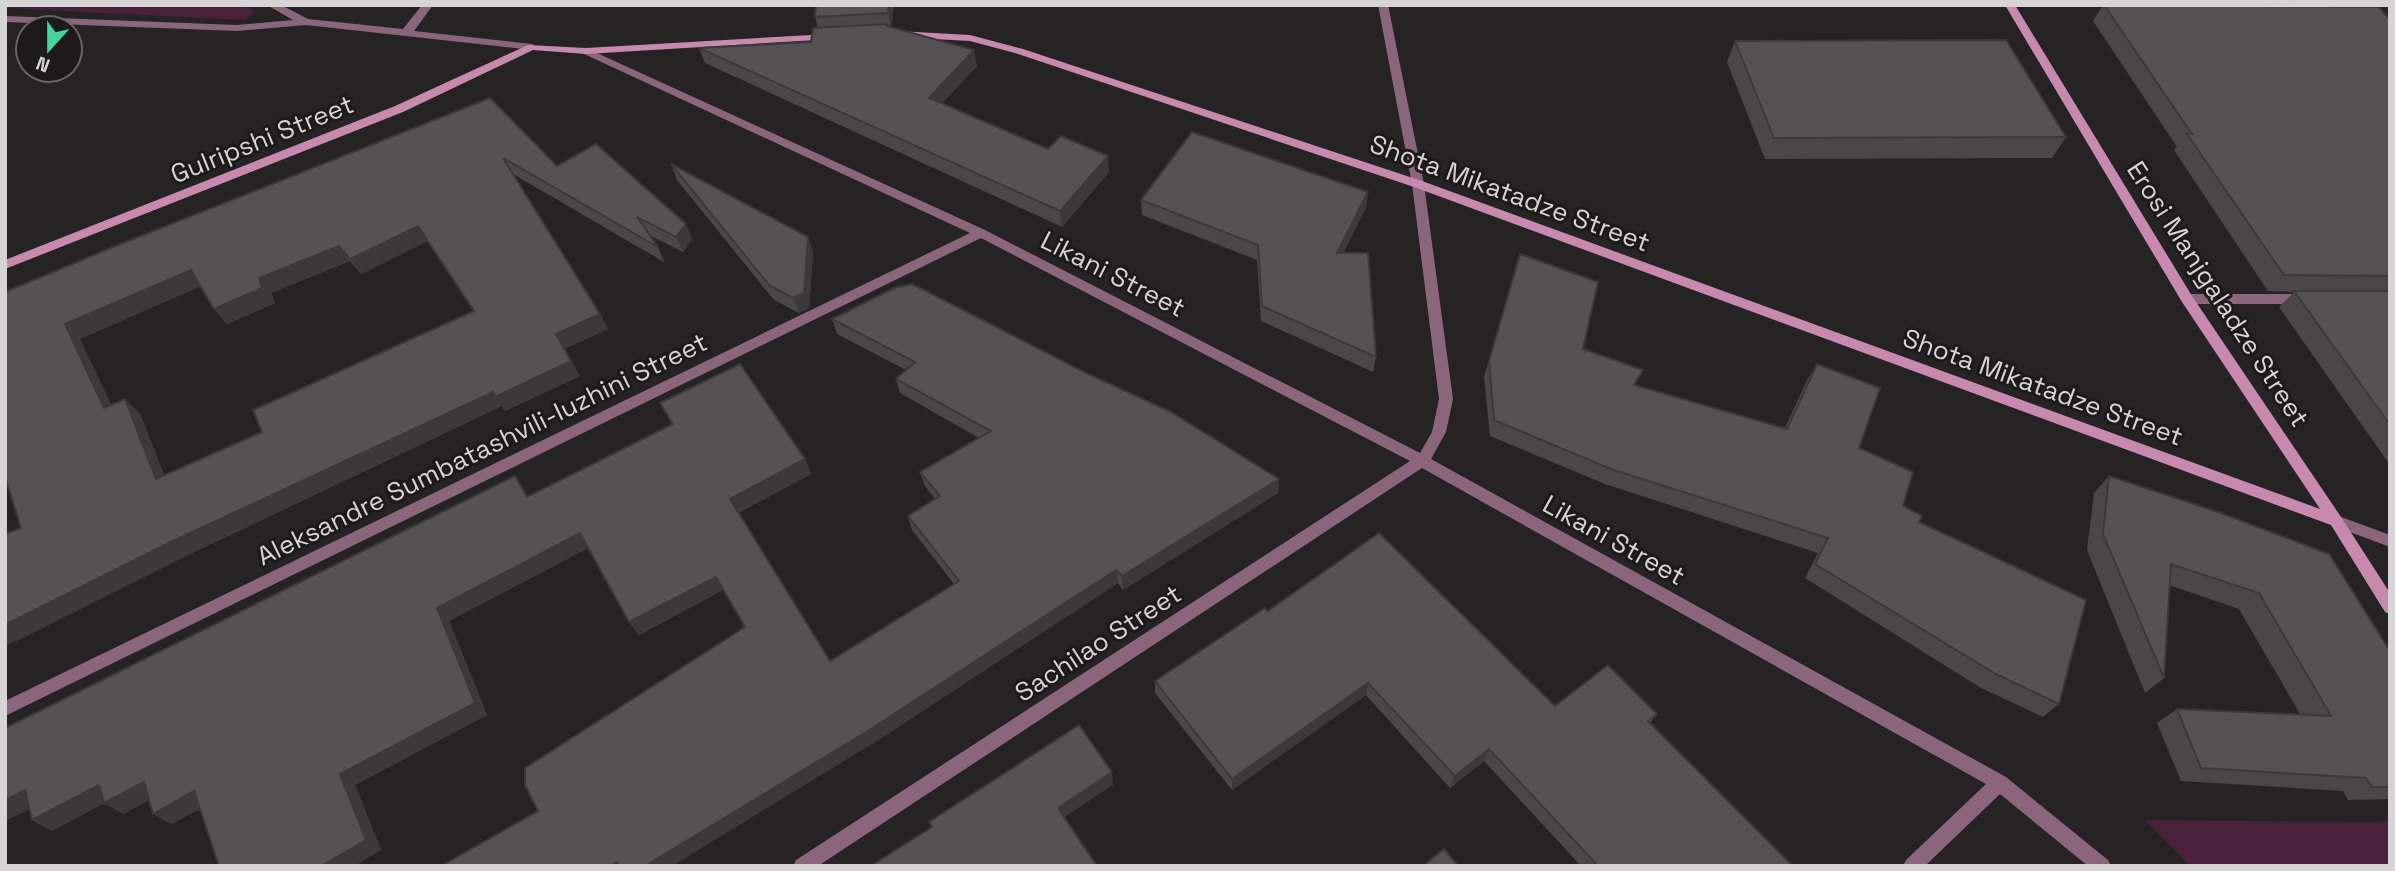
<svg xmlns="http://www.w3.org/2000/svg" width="2395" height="871" font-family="'Space Grotesk',sans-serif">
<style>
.green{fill:#4a213a}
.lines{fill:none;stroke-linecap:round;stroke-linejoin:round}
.street{fill:#8b657b;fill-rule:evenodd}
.secondary{fill:#c789ad;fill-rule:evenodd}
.wall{fill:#4a4748;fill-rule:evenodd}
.shaded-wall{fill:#3c393b}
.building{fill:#565254;stroke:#3c393b;stroke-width:2;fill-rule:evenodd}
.labels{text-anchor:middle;stroke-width:6;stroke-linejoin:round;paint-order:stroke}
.street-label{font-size:26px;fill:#d6d4d5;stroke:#1d1a1b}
</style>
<rect width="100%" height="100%" fill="#262325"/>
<g class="green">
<polygon points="5,5 226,5 250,8 255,13 244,20 220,19 5,8"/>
<polygon points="2145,820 2390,822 2390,866 2190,866"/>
</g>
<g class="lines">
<g class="street">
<polygon points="267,5 281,5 308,19 403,29 422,5 433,5 414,31 532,44 537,47 532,50 306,25 237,31 5,22 5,16 237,25 293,20"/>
<polygon points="1378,5 1388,5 1424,184 1453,399 1446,432 1431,459 2006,777 2108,860 2111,866 2088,866 2000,794 1925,866 1903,866 1906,860 1986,784 1422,468 818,866 793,866 796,860 1410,461 981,238 5,716 5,701 970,233 582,53 581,51 586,48 985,230 1420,453 1432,432 1439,399 1412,184"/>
<polygon points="2187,294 2304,294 2310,299 2304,304 2187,304 2181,299"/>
<polygon points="2336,515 2390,535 2390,547 2331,525 2329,521 2331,517"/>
</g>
<g class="secondary">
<polygon points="2005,5 2015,5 2192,296 2341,517 2390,593 2390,614 2385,612 2331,525 1414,187 1015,53 970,41 898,37 893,34 898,31 970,35 1023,49 1422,181 2320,509 2182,302"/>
<polygon points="829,34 834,37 833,39 586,54 533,50 403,112 5,269 5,260 395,106 528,45 586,48"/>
</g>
</g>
<g class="wall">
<polygon points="816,5 894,5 891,27 977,66 942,103 1048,149 1109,172 1062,227 705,63 699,48 811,42 818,28 815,17"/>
<polygon points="2103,5 2208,5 2390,20 2390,465 2279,307 2294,292 2268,291 2174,150 2177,147 2093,21"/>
<polygon points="1735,41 2066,137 2052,158 1765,159 1727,62"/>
<path d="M 490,98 L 557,166 L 692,239 L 683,252 L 649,235 L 658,247 L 664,262 L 513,174 L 600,314 L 608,329 L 564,349 L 580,376 L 505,411 L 502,406 L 190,554 L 16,641 L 21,528 L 5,292 ZM 427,241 L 473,311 L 262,432 L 164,475 L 140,414 L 111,405 L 80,339 L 200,286 L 214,309 L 227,324 L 275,303 L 271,293 L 350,261 L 361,274 Z"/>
<polygon points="671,164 808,237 813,253 809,308 799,313 774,300 677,180"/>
<polygon points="1368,192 1366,208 1343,253 1376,357 1373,372 1261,321 1257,260 1142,215 1141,200"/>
<polygon points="1520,254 1583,349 1636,385 1785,428 1807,380 1817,364 1859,448 1903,506 1919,522 2059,704 2043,717 1981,688 1805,578 1818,553 1605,484 1490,436 1484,377"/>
<polygon points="832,319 1279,479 1278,493 1123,590 1118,583 872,744 538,811 745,627 723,590 639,635 629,622 588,548 449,621 487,715 355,785 381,850 200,809 171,824 153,814 149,800 123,814 104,803 52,831 32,820 29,809 5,821 5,728 515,476 528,496 672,425 660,403 805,459 811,474 738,513 830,661 954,584 912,530 908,516 935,499 925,486 920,472 979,438 900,393 896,379 906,370 837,334"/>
<polygon points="2109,476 2390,651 2390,799 2348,800 2343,791 2181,781 2157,723 2177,709 2300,714 2239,609 2169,585 2164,678 2145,693 2087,550 2094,493"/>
<polygon points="1268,611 1555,706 1657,714 1650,723 1789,866 1581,866 1484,761 1450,788 1366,695 1232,790 1155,693 1155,681"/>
</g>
<g class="shaded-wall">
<polygon points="889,5 894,5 891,28 888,13"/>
<polygon points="974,50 977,66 932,113 929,98"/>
<polygon points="1108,156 1109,172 1062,227 1060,211"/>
<polygon points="1368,192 1366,208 1335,268 1337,253"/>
<polygon points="686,224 692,239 683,252 676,237"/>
<polygon points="418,226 427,241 361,274 350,259"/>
<polygon points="808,237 813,253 809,308 799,313 793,298"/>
<polygon points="339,246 350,261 271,293 275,303 227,324 214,309 259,278"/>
<polygon points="191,270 204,285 80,339 120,423 104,408 65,324"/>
<polygon points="600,314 608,329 564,349 580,376 505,411 502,406 190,554 5,646 5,625 556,334"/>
<polygon points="125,399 140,414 171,492 156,479"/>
<polygon points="805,459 811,474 737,513 730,499"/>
<polygon points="515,476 525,491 537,511 527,497"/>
<polygon points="1279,479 1278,493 1123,590 1122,576"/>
<polygon points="580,533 590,547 449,621 487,715 355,785 381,850 355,866 321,866 340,774 437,608"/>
<polygon points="1116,570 1118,583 872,744 672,866 645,866"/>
<polygon points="716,577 723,590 639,635 629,622"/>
<polygon points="1368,683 1366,695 1232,790 1232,779"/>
<polygon points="1489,749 1484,761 1450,788 1455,776"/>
<polygon points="1112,772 1113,785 1060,820 1058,808"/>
<polygon points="144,782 162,793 123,814 104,803 52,831 32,820 99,785"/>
<polygon points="25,790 45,801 5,821 5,800"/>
<polygon points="194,791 212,802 171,824 153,814"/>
</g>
<g class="building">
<polygon points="816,5 889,5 888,13 815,17"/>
<polygon points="2104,5 2379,7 2390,20 2390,276 2284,275 2187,134 2192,134"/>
<polygon points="887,24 887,26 974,50 929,98 1048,149 1061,136 1108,156 1060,211 699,48 811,42 813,28"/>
<polygon points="2006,40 2066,137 1774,138 1735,41"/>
<path d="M 490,98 L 557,166 L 596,144 L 686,224 L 676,237 L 637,217 L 658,247 L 503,158 L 600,314 L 556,334 L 571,361 L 495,397 L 493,392 L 175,540 L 5,625 L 5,534 L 21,528 L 5,476 L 5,292 L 113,247 ZM 418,226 L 474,311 L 253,410 L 262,432 L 156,479 L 125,399 L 104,408 L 65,324 L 191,270 L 214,309 L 262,288 L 259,278 L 339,246 L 350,259 Z"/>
<polygon points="1192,132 1368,192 1337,253 1368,253 1376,357 1262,306 1258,245 1141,200"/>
<polygon points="671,164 808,237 804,293 793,298 769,285"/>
<polygon points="1520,254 1598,282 1583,349 1643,370 1634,385 1787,429 1817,364 1880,388 1859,448 1913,472 1903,506 1922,516 1919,522 2086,600 2059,704 1996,674 1815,564 1828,538 1611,469 1494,420 1489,361"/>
<polygon points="912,284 1086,373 1171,412 1279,479 1122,576 1116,570 866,732 645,866 619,866 617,862 610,866 441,866 538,811 525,785 525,768 745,627 716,577 629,622 580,533 437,608 475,703 340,774 366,840 321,866 219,866 194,791 153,814 144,782 104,803 99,785 32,820 25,790 5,800 5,728 515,476 527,497 673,424 660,403 740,364 805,459 730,499 830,661 959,581 908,516 940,496 920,472 991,431 896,379 915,362 832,319 894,288"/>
<polygon points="2294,291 2390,291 2390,425"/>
<polygon points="2109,476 2218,512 2329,554 2390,651 2390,787 2372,787 2366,778 2201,768 2177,709 2331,716 2259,593 2171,564 2164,678 2103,534"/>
<polygon points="1379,533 1555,706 1608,665 1657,714 1648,721 1791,864 1789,866 1598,866 1489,749 1455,776 1368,683 1232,779 1155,681 1265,608 1268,611"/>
<polygon points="1079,725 1112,772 1058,808 1097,866 871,866 932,827 929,822"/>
<polygon points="1444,849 1458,866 1423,866"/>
</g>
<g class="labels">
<g class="street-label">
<text transform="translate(262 139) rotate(-22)" y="9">Gulripshi Street</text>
<text transform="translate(1510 193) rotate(20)" y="9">Shota Mikatadze Street</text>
<text transform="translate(1113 274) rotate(27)" y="9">Likani Street</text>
<text transform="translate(2218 294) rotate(57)" y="9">Erosi Manjgaladze Street</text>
<text transform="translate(2043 387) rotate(20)" y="9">Shota Mikatadze Street</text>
<text transform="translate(482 449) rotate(-26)" y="9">Aleksandre Sumbatashvili-Iuzhini Street</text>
<text transform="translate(1614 540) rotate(29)" y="9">Likani Street</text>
<text transform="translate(1098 643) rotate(-33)" y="9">Sachilao Street</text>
</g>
</g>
<rect width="2395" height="871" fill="none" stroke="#d6d4d5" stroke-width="14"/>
<g transform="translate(49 49) rotate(201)"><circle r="33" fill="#1d1a1b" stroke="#676465" stroke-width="2"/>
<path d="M0-5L12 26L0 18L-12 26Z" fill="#46d49e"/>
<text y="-10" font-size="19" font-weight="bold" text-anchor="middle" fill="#d6d4d5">N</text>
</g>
</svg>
